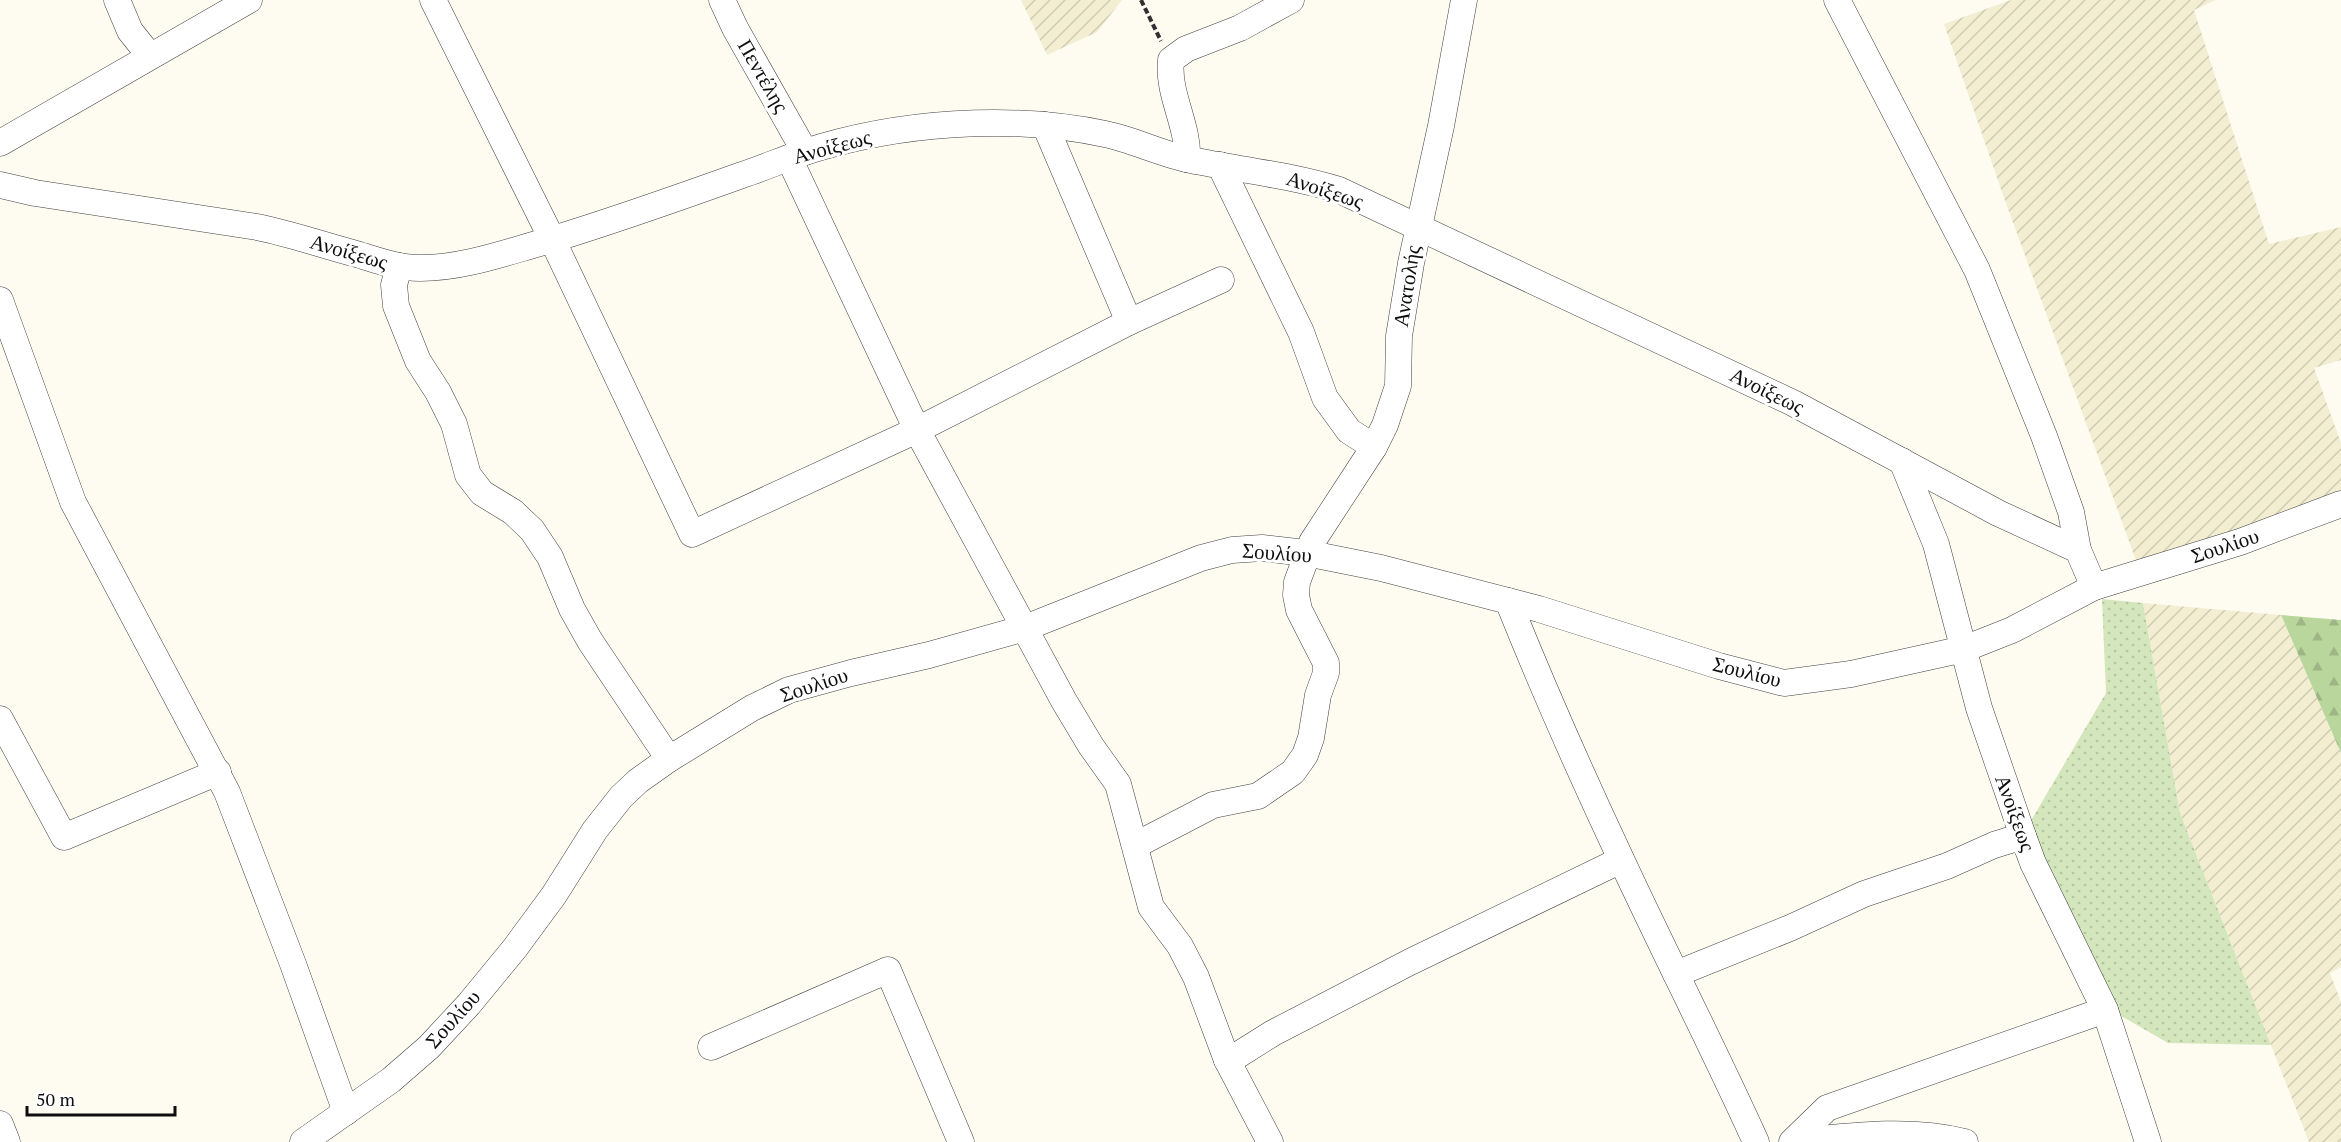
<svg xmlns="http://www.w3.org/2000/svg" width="2341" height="1142" font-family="'PT Serif',serif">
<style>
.farmland{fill:url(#farmland-furrows)}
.grass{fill:url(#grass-dots)}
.forest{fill:url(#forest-firs)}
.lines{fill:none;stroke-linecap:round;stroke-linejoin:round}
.minor-casing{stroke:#414141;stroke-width:27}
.path{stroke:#303030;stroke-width:4;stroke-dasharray:6 3;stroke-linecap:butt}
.minor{stroke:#fff;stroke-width:26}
.labels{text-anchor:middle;stroke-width:6;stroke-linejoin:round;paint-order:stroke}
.street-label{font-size:21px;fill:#0e0e0e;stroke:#fff}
</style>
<defs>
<pattern id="farmland-furrows" width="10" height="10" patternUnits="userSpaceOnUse" patternTransform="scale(1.5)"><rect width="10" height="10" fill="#f3eed2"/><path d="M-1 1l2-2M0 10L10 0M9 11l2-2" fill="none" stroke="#cfcbb3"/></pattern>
<pattern id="grass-dots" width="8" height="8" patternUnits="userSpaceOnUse" patternTransform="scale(1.5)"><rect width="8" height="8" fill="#d4e7bc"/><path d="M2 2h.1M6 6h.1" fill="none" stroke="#b5c5a0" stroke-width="1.8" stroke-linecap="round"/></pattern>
<pattern id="forest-firs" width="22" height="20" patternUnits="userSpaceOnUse" patternTransform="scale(1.5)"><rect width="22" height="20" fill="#b9d69c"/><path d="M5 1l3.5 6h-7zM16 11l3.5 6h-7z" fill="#9eb685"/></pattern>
</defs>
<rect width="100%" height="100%" fill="#fefbf1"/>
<g class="farmland">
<polygon points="1021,0 1122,0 1097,32 1047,55"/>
<polygon points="2011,0 2216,0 2194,10 2269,244 2341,227 2341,360 2314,368 2341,443 2341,494 2138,566 2003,195 1944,24"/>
<polygon points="2143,603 2281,615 2341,753 2341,967 2330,973 2341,1002 2341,1142 2309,1142 2180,813"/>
</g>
<polygon class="grass" points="2102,599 2143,603 2180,813 2271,1045 2168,1043 2116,1013 2029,824 2106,693"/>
<polygon class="forest" points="2281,615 2341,620 2341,753"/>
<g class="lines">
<defs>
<g id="minor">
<polyline points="117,0 130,31 150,56"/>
<polyline points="433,0 552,239 692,534 917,430 1064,701 1091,746 1118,784 1151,907 1180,946 1196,977 1227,1060 1270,1142"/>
<polyline points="722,0 735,28 805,152"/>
<polyline points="1837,0 1977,270 2044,436 2071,512 2078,550 2094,587"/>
<polyline points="1045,125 1129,322 1221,280"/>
<polyline points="0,143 249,0"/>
<polyline points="789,158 917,430 1129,322"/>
<path d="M 1187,159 C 1189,125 1167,94 1171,60 L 1186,49 L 1240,28 L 1291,0"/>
<polyline points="1220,165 1301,332 1325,398 1349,431 1374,447"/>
<path d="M 0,185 L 35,193 L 257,227 C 292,234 325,246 360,255 C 379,261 399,268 420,268 C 461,268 501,254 540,243 C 608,223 675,199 742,175 C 763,168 784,159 805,152 C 897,122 1010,114 1105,134 C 1134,140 1161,154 1191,160 C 1240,170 1290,175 1339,190 L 1793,403 L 1998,513 L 2078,550"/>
<polyline points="399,266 394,285 396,306 418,361 438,392 454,424 468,475 482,493 513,512 532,530 550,557 572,609 590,641 669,759"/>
<polyline points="0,300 73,502 227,792 293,964 346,1112"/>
<polyline points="1902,461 1936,544 1979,708 2023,836 2033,863 2105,1010 2148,1142"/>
<path d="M 1508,601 C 1543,688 1581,774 1621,859 C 1665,954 1713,1047 1756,1142"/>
<polyline points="0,719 64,837 218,772"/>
<polyline points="1136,845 1213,805 1258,796 1293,772 1305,755 1311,738 1318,695 1326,673 1326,663 1299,610 1296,595 1297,582 1312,542 1374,447 1385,425 1398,386 1399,336 1411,263 1441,126 1464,0"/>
<polyline points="1676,974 1790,928 1864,894 1947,866 1994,845 2023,836"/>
<polyline points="711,1047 888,970 961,1142"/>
<polyline points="1227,1060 1238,1055 1273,1033 1410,962 1621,860"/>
<polyline points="0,1124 7,1142"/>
<polyline points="303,1142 391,1080 429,1047 469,1004 515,948 554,895 595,830 621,797 638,781 669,759 752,708 789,690 851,673 929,655 1025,628 1201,558 1232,550 1262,548 1306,553 1381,568 1539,609 1719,666 1784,683 1851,674 1964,649 2012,630 2094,587 2240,542 2341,504"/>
<polyline points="1792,1142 1827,1108 2105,1010"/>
<path d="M 1794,1142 C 1850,1136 1909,1128 1965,1142"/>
</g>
</defs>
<use href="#minor" class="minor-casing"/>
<polyline class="path" points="1141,0 1161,41"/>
<use href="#minor" class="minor"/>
</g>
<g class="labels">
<g class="street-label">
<text transform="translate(763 76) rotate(60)" y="7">Πεντέλης</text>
<text transform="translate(832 147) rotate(-15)" y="7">Ανοίξεως</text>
<text transform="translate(1325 190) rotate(18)" y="7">Ανοίξεως</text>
<text transform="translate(349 252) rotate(16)" y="7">Ανοίξεως</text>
<text transform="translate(1407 286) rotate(-81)" y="7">Ανατολής</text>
<text transform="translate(1767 391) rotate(26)" y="7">Ανοίξεως</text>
<text transform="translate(2225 546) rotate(-18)" y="7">Σουλίου</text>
<text transform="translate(1277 553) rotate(4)" y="7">Σουλίου</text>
<text transform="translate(1747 672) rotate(14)" y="7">Σουλίου</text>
<text transform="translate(814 685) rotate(-18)" y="7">Σουλίου</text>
<text transform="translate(2015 813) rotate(70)" y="7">Ανοίξεως</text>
<text transform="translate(453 1019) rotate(-48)" y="7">Σουλίου</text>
</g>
</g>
<path d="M27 1106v9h148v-9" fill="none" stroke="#0e0e0e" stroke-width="3"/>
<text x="36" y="1106" font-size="18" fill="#0e0e0e" stroke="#ffffff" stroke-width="4.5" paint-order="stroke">50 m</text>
</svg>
